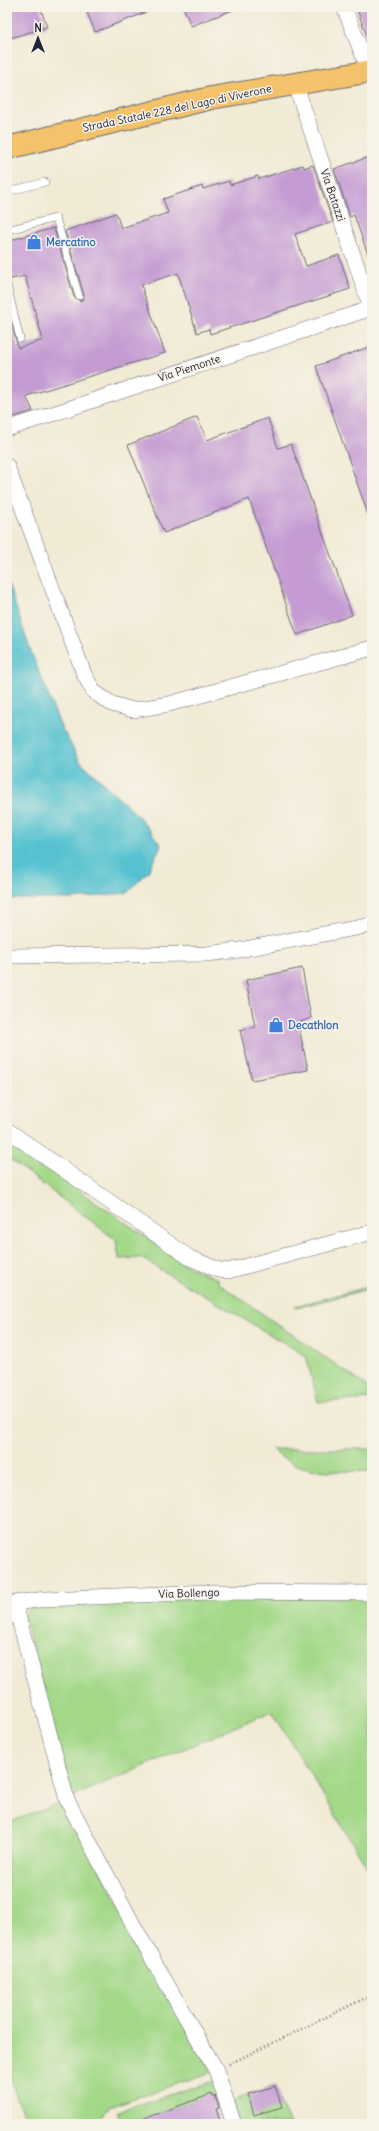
<svg xmlns="http://www.w3.org/2000/svg" width="379" height="2131" font-family="Delius,sans-serif">
<style>
.green{fill:#a3d888;stroke:#627d62}
.water{fill:#56c2d0;stroke:#3c7286}
.building{fill:#c49bd3}
.lines{fill:none;stroke-linecap:round;stroke-linejoin:round}
.lane-casing{stroke:#6a6871;stroke-width:8}
.street-casing{stroke:#6a6871;stroke-width:16}
.primary-casing{stroke:#6a6871;stroke-width:24}
.path{stroke:#6a6871;stroke-width:2.5;stroke-dasharray:1 3;stroke-linecap:butt}
.lane{stroke:#fff;stroke-width:7}
.street{stroke:#fff;stroke-width:15}
.primary{stroke:#f3c26a;stroke-width:22}
.labels{text-anchor:middle;stroke-width:3;stroke-linejoin:round;paint-order:stroke}
.street-label{font-size:11px;fill:#22223b;stroke:#f7f3e8}
.shop-label{font-size:11px;font-weight:bold;fill:#366cbe;stroke:#f7f3e8;text-anchor:start}
</style>
<rect width="100%" height="100%" fill="#f7f3e8"/>
<filter id="ink" filterUnits="userSpaceOnUse"><feTurbulence type="fractalNoise" baseFrequency=".025" numOctaves="2"/><feDisplacementMap in="SourceGraphic" scale="8" xChannelSelector="R" yChannelSelector="G"/><feConvolveMatrix kernelMatrix="1 2 1 2 8 2 1 2 1" color-interpolation-filters="sRGB"/></filter>
<filter id="wash" filterUnits="userSpaceOnUse"><feTurbulence type="fractalNoise" baseFrequency=".012" numOctaves="4" result="noise"/><feDisplacementMap in="SourceGraphic" scale="16" xChannelSelector="R" yChannelSelector="G"/><feGaussianBlur stdDeviation="0.9" result="paint"/><feColorMatrix in="noise" values="0 0 0 0 0 0 0 0 0 0 0 0 0 0 0 0 0 1.4 0 .05"/><feComposite in="paint" operator="in"/></filter>
<g filter="url(#wash)">
<rect width="100%" height="100%" fill="#f1ead5"/>
<g class="green">
<polygon points="7,1140 189,1267 218,1279 218,1283 372,1390 372,1399 318,1402 306,1356 141,1258 119,1259 116,1240 7,1157"/>
<polygon points="372,1286 372,1288 296,1308 295,1306"/>
<path d="M 272,1449 L 372,1449 L 372,1471 C 338,1471 297,1476 272,1449 Z"/>
<polygon points="372,1597 372,1875 272,1711 72,1797 24,1616 31,1607 148,1599"/>
<polygon points="63,1802 212,2072 117,2104 110,2107 95,2124 26,2124 7,2069 7,1823"/>
<polygon points="217,2080 221,2094 213,2097 212,2095 129,2124 122,2124 117,2111"/>
<polygon points="275,2086 282,2107 290,2124 239,2124 233,2102 248,2094"/>
</g>
<polygon class="water" points="7,581 31,652 60,725 80,761 140,818 161,845 148,872 127,893 72,899 7,899"/>
<g id="blocks">
<g class="building">
<polygon points="7,7 40,7 47,27 7,39"/>
<polygon points="85,7 157,7 157,8 95,32"/>
<polygon points="183,7 237,7 238,8 191,26"/>
<polygon points="356,7 372,7 372,46 371,47"/>
<polygon points="372,156 372,260 370,260 354,215 350,217 334,169"/>
<polygon points="303,165 304,168 313,165 333,222 295,234 306,266 339,255 350,289 210,334 209,329 197,333 178,273 141,285 165,353 26,396 33,411 7,419 7,322 11,321 18,348 43,340 25,276 7,280 7,241 54,228 74,297 80,301 83,299 84,295 65,231 116,213 121,228 168,213 163,199 202,186 203,189 229,181 230,185 258,176 259,179"/>
<polygon points="372,346 372,520 370,520 316,366"/>
<polygon points="197,417 207,440 268,418 278,448 291,444 352,615 297,635 249,499 164,533 128,445"/>
<polygon points="302,968 311,1018 298,1023 308,1070 252,1080 240,1030 255,1027 246,980"/>
<polygon points="275,2086 282,2107 254,2115 248,2094"/>
<polygon points="212,2094 213,2097 215,2096 219,2108 216,2109 221,2124 135,2124 134,2122"/>
</g>
</g>
</g>
<g filter="url(#ink)">
<use href="#blocks" fill-opacity="0" stroke="#6a6871" stroke-width="1"/>
<g class="lines">
<defs>
<g id="lane">
<polyline points="7,192 45,182"/>
<polyline points="7,230 56,218 79,296"/>
<polyline points="7,285 20,339"/>
</g>
<g id="street">
<polyline points="344,7 369,71"/>
<polyline points="295,83 371,308"/>
<polyline points="7,429 372,308"/>
<polyline points="7,466 84,674 94,692 112,704 133,710 169,704 372,648"/>
<polyline points="7,956 207,954 239,950 372,925"/>
<polyline points="7,1130 190,1258 219,1270 228,1271 372,1232"/>
<polyline points="7,1604 46,1599 209,1592 372,1593"/>
<polyline points="15,1604 67,1800 136,1930 216,2070 234,2124"/>
</g>
<polyline id="primary" points="7,148 211,98 372,71"/>
</defs>
<use href="#lane" class="lane-casing"/>
<use href="#street" class="street-casing"/>
<use href="#primary" class="primary-casing"/>
<polyline class="path" points="229,2064 372,1995"/>
<use href="#lane" class="lane"/>
<use href="#street" class="street"/>
<use href="#primary" class="primary"/>
</g>
</g>
<defs>
<symbol id="shop-bare" viewBox="-9 -9 18 18"><path d="M-5-2.5h2.3a2.7 3.5 0 0 1 5.4 0H5L5.5 6h-11ZM-1.5-2.5h3a1.5 2.3 0 0 0-3 0Z" fill="#3f7fe0" stroke="#f7f3e8" stroke-width="2.5" paint-order="stroke"/></symbol>
</defs>
<g fill-rule="evenodd">
<use href="#shop-bare" x="23" y="231" width="22" height="22"/>
<use href="#shop-bare" x="265" y="1014" width="22" height="22"/>
</g>
<g class="labels">
<g class="street-label">
<text transform="translate(177 108) rotate(-12)" y="4">Strada Statale 228 del Lago di Viverone</text>
<text transform="translate(333 195) rotate(71)" y="4">Via Batazzi</text>
<text transform="translate(189 368) rotate(-18)" y="4">Via Piemonte</text>
<text transform="translate(189 1593) rotate(-2)" y="4">Via Bollengo</text>
</g>
<g class="shop-label">
<text x="46" y="246">Mercatino</text>
<text x="288" y="1029">Decathlon</text>
</g>
</g>
<rect width="379" height="2131" fill="none" stroke="#f7f3e8" stroke-width="24"/>
<g transform="translate(38 38)" stroke="#f7f3e8" stroke-width="3" paint-order="stroke">
<path d="M0-3L7 15L0 10L-7 15Z" fill="#22223b"/>
<text y="-6" font-size="11" font-weight="bold" text-anchor="middle" fill="#22223b">N</text>
</g>
</svg>
